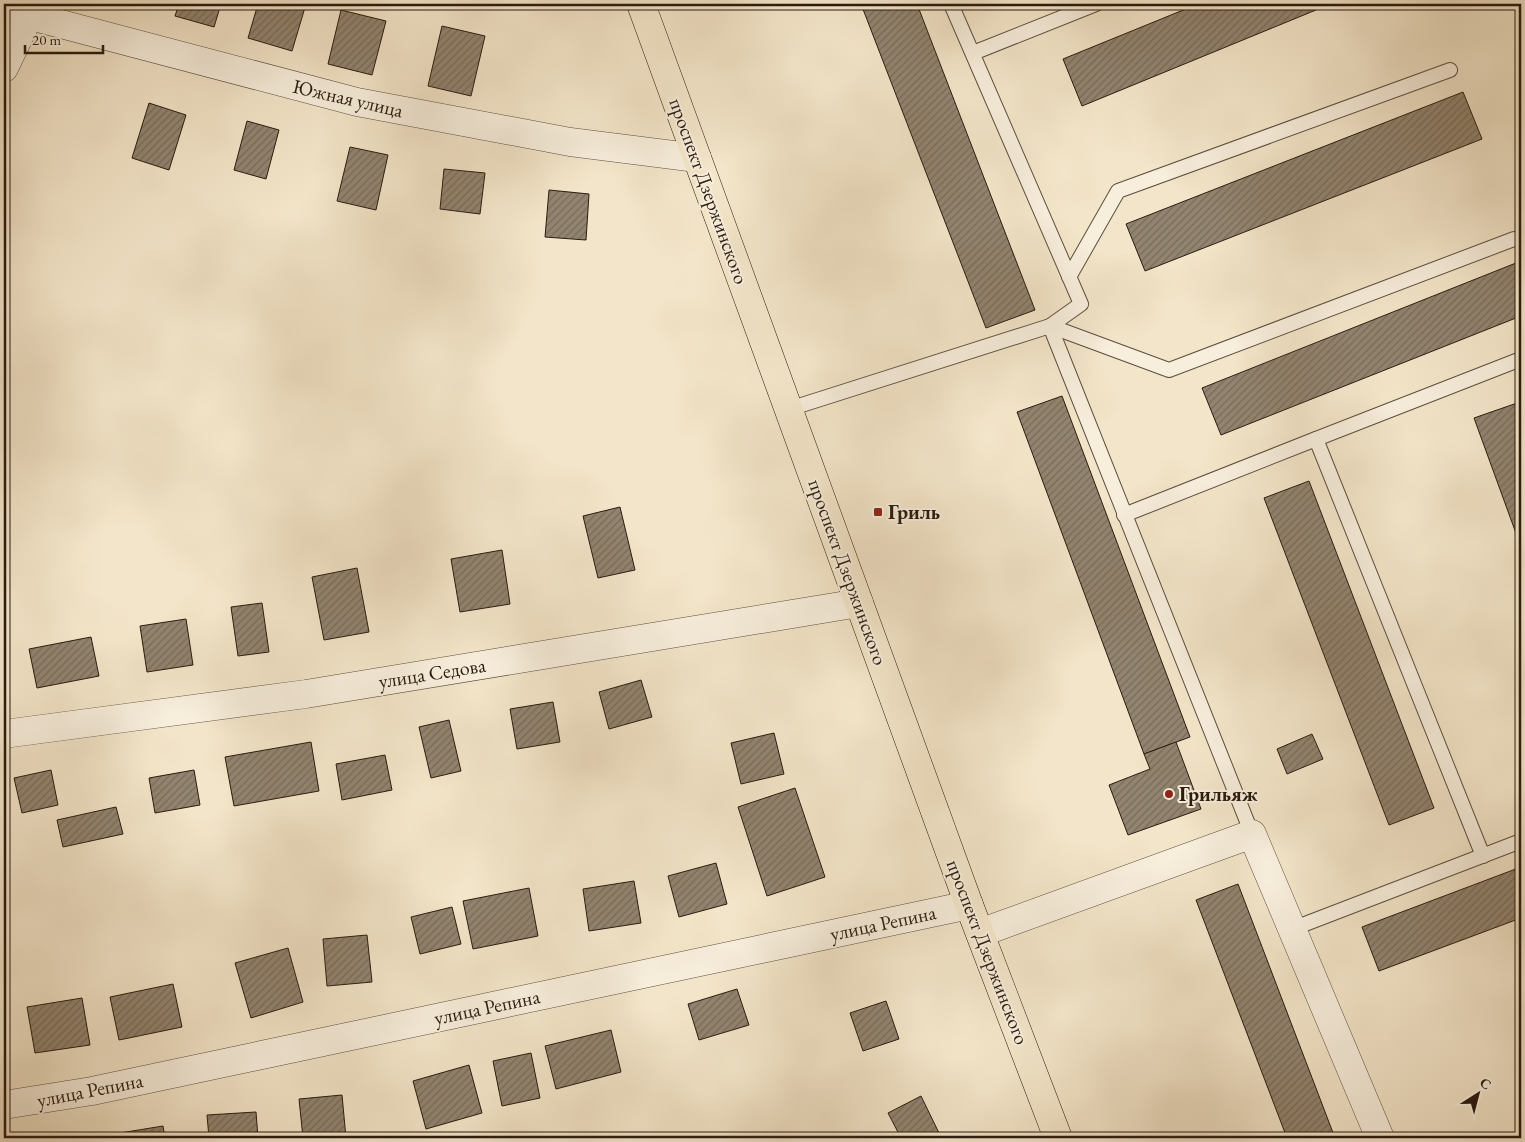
<svg xmlns="http://www.w3.org/2000/svg" width="1525" height="1142" font-family="'EB Garamond',serif">
<style>
.building{fill:url(#building-hatch);stroke:#291b0f}
.lines{fill:none;stroke-linecap:round;stroke-linejoin:round}
.service-casing{stroke:#5c4e3e;stroke-width:16}
.minor-casing{stroke:#5c4e3e;stroke-width:29}
.primary-casing{stroke:#291b0f;stroke-width:29}
.service{stroke:#f7eedc;stroke-width:14}
.minor{stroke:#f7eedc;stroke-width:28}
.primary{stroke:#f3e5c9;stroke-width:28}
.poi-dot{fill:#8f2418;stroke:#f7eedc;stroke-width:2}
.labels{text-anchor:middle;stroke-width:4;stroke-linejoin:round;paint-order:stroke}
.street-label{font-size:20px;fill:#291b0f;stroke:#f7eedc}
.poi-label{font-size:20px;font-weight:bold;fill:#291b0f;stroke:#f7eedc;text-anchor:start}
</style>
<defs>
<pattern id="building-hatch" width="6" height="6" patternUnits="userSpaceOnUse" patternTransform="scale(1.25)"><rect width="6" height="6" fill="#928470"/><path d="M-1 1l2-2M0 6l6-6M5 7l2-2" fill="none" stroke="#776b5a"/></pattern>
</defs>
<rect width="100%" height="100%" fill="#f3e5c9"/>
<filter id="stains"><feTurbulence type="fractalNoise" baseFrequency=".004" numOctaves="4"/><feColorMatrix values="0 0 0 0 .2 0 0 0 0 .09 0 0 0 0 .02 0 0 0 .5 -.17"/></filter>
<radialGradient id="worn" r=".72"><stop offset=".6" stop-color="#630" stop-opacity="0"/><stop offset="1" stop-color="#630" stop-opacity=".3"/></radialGradient>
<g class="building">
<polygon points="179,4 221,4 214,27 175,16"/>
<polygon points="258,4 306,4 292,51 248,38"/>
<polygon points="861,4 917,4 1035,310 986,328"/>
<polygon points="1198,4 1314,4 1316,10 1082,106 1063,59"/>
<polygon points="341,10 386,21 372,75 328,64"/>
<polygon points="442,26 485,36 471,96 428,86"/>
<polygon points="1463,92 1482,139 1145,271 1126,224"/>
<polygon points="149,103 186,115 169,170 132,158"/>
<polygon points="247,121 279,130 266,179 234,170"/>
<polygon points="350,147 388,155 376,210 337,201"/>
<polygon points="444,169 485,173 480,214 440,209"/>
<polygon points="549,190 589,194 586,240 545,237"/>
<polygon points="1521,261 1521,316 1221,435 1202,388"/>
<polygon points="1062,396 1190,737 1144,754 1017,412"/>
<polygon points="1520,402 1521,405 1521,547 1474,418"/>
<polygon points="1309,481 1434,808 1389,825 1264,498"/>
<polygon points="620,507 635,570 598,578 583,516"/>
<polygon points="502,550 510,604 460,612 451,559"/>
<polygon points="357,568 369,632 324,640 312,577"/>
<polygon points="262,603 269,652 238,656 231,607"/>
<polygon points="186,619 193,665 147,672 140,626"/>
<polygon points="91,637 99,676 37,688 29,649"/>
<polygon points="641,680 652,717 609,729 599,692"/>
<polygon points="553,702 560,742 517,749 510,709"/>
<polygon points="449,720 461,771 431,778 419,727"/>
<polygon points="774,733 784,774 741,784 731,743"/>
<polygon points="1312,734 1323,759 1287,774 1277,749"/>
<polygon points="311,742 319,791 234,806 225,757"/>
<polygon points="1176,742 1201,809 1128,835 1109,785 1150,769 1144,754"/>
<polygon points="385,755 392,790 342,800 336,764"/>
<polygon points="51,770 58,805 22,813 14,778"/>
<polygon points="194,770 200,805 155,813 149,778"/>
<polygon points="795,788 825,877 767,896 738,807"/>
<polygon points="116,807 123,834 63,847 57,820"/>
<polygon points="716,863 727,904 679,917 668,876"/>
<polygon points="1521,867 1521,918 1379,971 1362,927"/>
<polygon points="634,881 641,923 589,931 583,889"/>
<polygon points="1238,884 1335,1138 1287,1138 1196,900"/>
<polygon points="529,888 538,936 473,949 463,901"/>
<polygon points="452,907 461,944 420,954 411,917"/>
<polygon points="367,935 372,982 327,986 323,939"/>
<polygon points="288,948 303,1002 251,1018 235,963"/>
<polygon points="173,984 182,1027 119,1040 110,997"/>
<polygon points="737,989 749,1025 699,1040 688,1004"/>
<polygon points="82,998 90,1045 35,1053 27,1007"/>
<polygon points="886,1001 899,1039 863,1051 850,1013"/>
<polygon points="611,1030 621,1072 556,1089 545,1046"/>
<polygon points="531,1053 540,1098 502,1106 493,1061"/>
<polygon points="469,1065 482,1113 426,1129 413,1081"/>
<polygon points="342,1095 346,1138 303,1138 299,1099"/>
<polygon points="921,1096 939,1133 927,1138 901,1138 888,1113"/>
<polygon points="256,1112 258,1138 209,1138 207,1115"/>
<polygon points="163,1126 165,1138 115,1138 114,1134"/>
</g>
<g class="lines">
<defs>
<g id="service">
<polyline points="951,4 1081,304 1050,326 1252,834"/>
<polyline points="973,53 1096,4"/>
<polyline points="1069,277 1118,191 1450,70"/>
<polyline points="789,409 1050,326 1169,370 1514,239"/>
<polyline points="1316,439 1521,359"/>
<polyline points="1124,515 1316,439 1483,856"/>
<polyline points="1292,929 1521,841"/>
</g>
<g id="minor">
<polyline points="4,9 357,102 570,142 697,158"/>
<polyline points="4,68 29,16"/>
<polyline points="4,734 306,694 859,603"/>
<polyline points="980,933 1252,834 1380,1138"/>
<polyline points="4,1105 92,1091 969,905"/>
</g>
<polyline id="primary" points="641,4 969,905 1058,1138"/>
</defs>
<use href="#service" class="service-casing"/>
<use href="#minor" class="minor-casing"/>
<use href="#primary" class="primary-casing"/>
<use href="#service" class="service"/>
<use href="#minor" class="minor"/>
<use href="#primary" class="primary"/>
</g>
<g class="poi-dot">
<rect x="873" y="507" width="10" height="10" rx="2.5"/>
<circle cx="1169" cy="794" r="5"/>
</g>
<g class="labels">
<g class="street-label">
<text transform="translate(348 98) rotate(13)" y="7">Южная улица</text>
<text transform="translate(709 191) rotate(70)" y="7">проспект Дзержинского</text>
<text transform="translate(848 572) rotate(70)" y="7">проспект Дзержинского</text>
<text transform="translate(432 673) rotate(-9)" y="7">улица Седова</text>
<text transform="translate(883 923) rotate(-12)" y="7">улица Репина</text>
<text transform="translate(988 952) rotate(69)" y="7">проспект Дзержинского</text>
<text transform="translate(487 1007) rotate(-12)" y="7">улица Репина</text>
<text transform="translate(90 1090) rotate(-11)" y="7">улица Репина</text>
</g>
<g class="poi-label">
<text x="888" y="519">Гриль</text>
<text x="1179" y="801">Грильяж</text>
</g>
</g>
<rect width="1525" height="1142" fill="none" stroke="#f3e5c9" stroke-width="20"/>
<rect x="5" y="5" width="1515" height="1132" fill="none" stroke="#291b0f" stroke-width="2.5"/>
<rect x="10" y="10" width="1505" height="1122" fill="none" stroke="#291b0f"/>
<g transform="translate(1478 1094) rotate(36)" stroke="#f7eedc" stroke-width="4" paint-order="stroke">
<path d="M0-4L9 19L0 12L-9 19Z" fill="#291b0f"/>
<text y="-8" font-size="14" font-weight="bold" text-anchor="middle" fill="#291b0f">С</text>
</g>
<path d="M25 45v8h78v-8" fill="none" stroke="#291b0f" stroke-width="2.5"/>
<text x="32" y="45" font-size="15" fill="#291b0f" stroke="#f7eedc" stroke-width="4" paint-order="stroke">20 m</text>
<rect width="100%" height="100%" filter="url(#stains)"/>
<rect width="100%" height="100%" fill="url(#worn)"/>
</svg>
